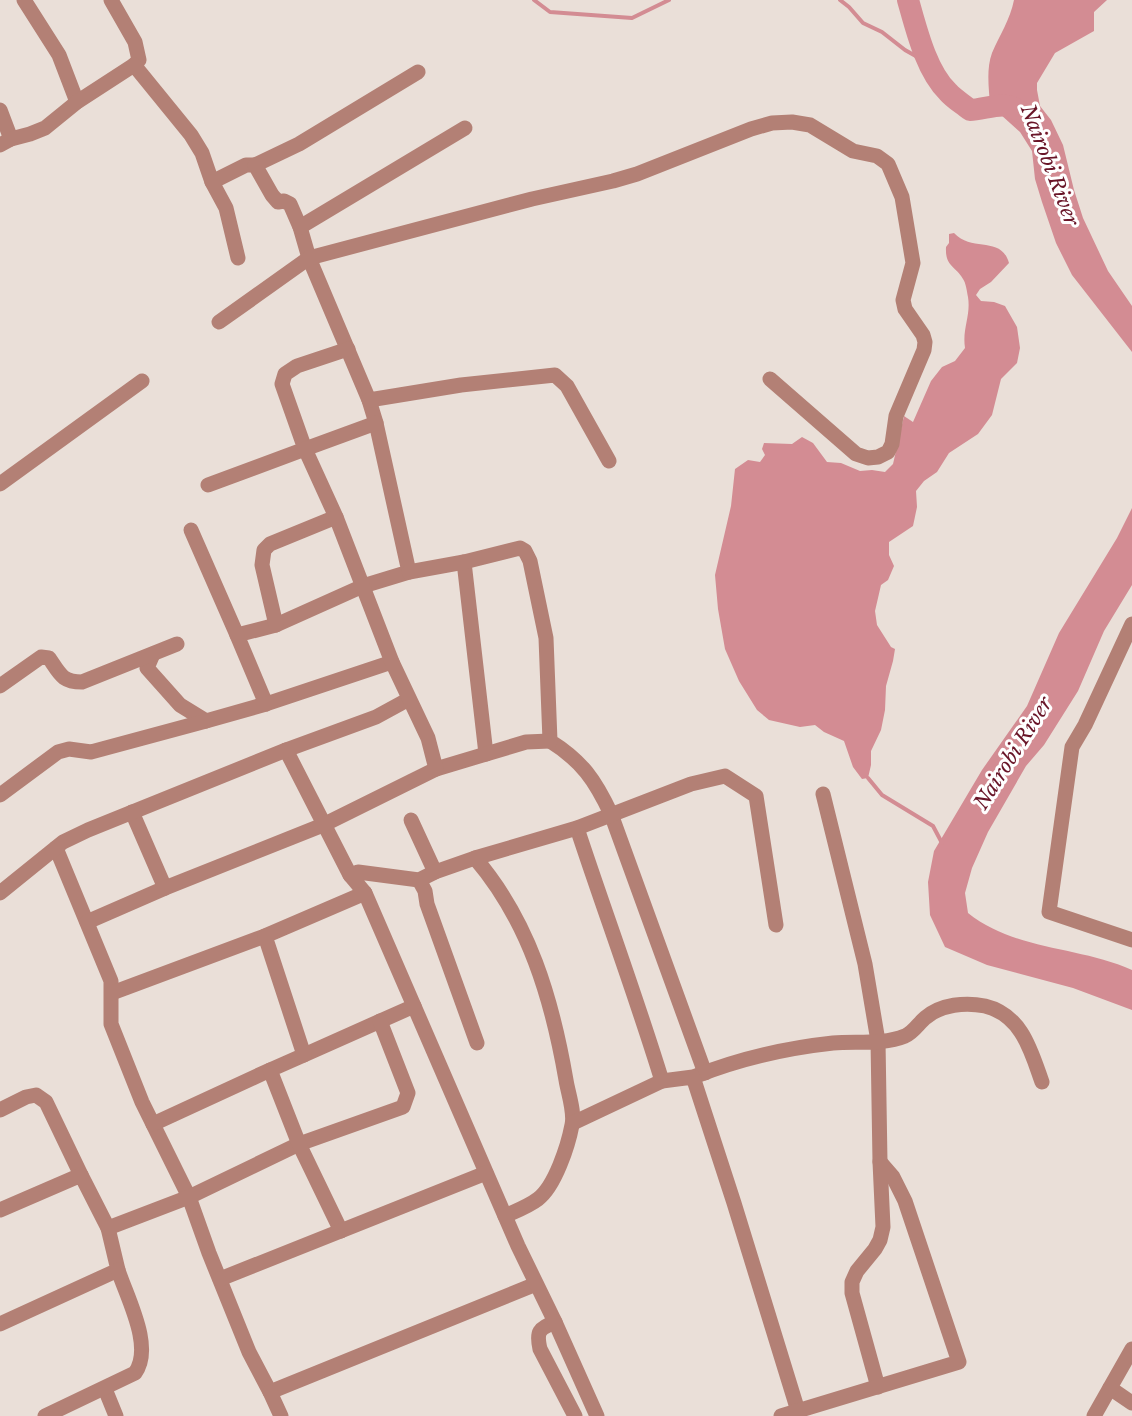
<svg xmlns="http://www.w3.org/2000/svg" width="1132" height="1416" font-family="'Libre Baskerville',serif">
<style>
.water{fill:#d38c93}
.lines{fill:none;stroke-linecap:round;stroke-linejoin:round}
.stream{stroke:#d38c93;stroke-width:4}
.river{stroke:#d38c93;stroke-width:22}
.minor{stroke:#b38075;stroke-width:15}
.labels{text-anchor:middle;stroke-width:6;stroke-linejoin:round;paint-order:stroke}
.water-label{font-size:20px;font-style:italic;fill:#691528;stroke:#fff}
</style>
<rect width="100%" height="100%" fill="#eadfd8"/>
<g class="water">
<path d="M 1014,0 L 1107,0 L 1094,12 L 1094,31 L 1055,53 L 1037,83 L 1037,90 L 1040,106 L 1051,120 L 1063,145 L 1074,190 L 1083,218 L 1108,271 L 1132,306 L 1132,352 L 1072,275 L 1056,243 L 1042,202 L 1035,179 L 1032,151 L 1020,132 L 990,105 C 989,89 986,69 992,53 C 1000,34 1010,20 1014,0 Z"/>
<path d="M 954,233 C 973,253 1001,235 1009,263 L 991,282 L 980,289 L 976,295 L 981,301 L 994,302 L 1005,306 L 1017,327 L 1020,348 L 1017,363 L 1001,379 L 992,415 L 978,434 L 949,453 L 937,472 L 924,481 L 916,491 L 917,507 L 913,526 L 889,542 L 889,555 L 894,566 L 888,580 L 881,585 L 875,611 L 877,625 L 891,647 L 895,649 L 893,661 L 886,686 L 885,710 L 881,730 L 871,751 L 871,765 L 868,778 L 862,779 L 853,767 L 844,741 L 824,732 L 815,725 L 800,727 L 769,720 L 757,710 L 739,681 L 725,649 L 718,609 L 715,575 L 731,506 L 735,469 L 748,460 L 760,462 L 765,455 L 762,449 L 764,443 L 792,444 L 802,437 L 813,443 L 827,462 L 841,463 L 860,471 L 872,470 L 885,472 L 893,464 L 904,416 L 913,422 L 931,381 L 942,367 L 955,361 L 965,348 C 962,328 971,316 968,297 C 967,292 966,283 963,279 C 955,265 945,267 946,247 L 949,243 L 949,234 Z"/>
<path d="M 1132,508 L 1132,585 L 1104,631 L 1078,691 L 1044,745 L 1026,766 L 988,832 L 972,868 L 965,893 L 968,913 C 1016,951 1078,946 1132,970 L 1132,1010 L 1073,988 L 987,965 L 945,947 L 930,915 L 928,882 L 934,851 L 982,770 L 1027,706 L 1059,633 L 1117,538 Z"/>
</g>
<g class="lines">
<g class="stream">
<polyline points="534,0 550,12 632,18 669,0"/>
<polyline points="840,0 849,7 863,23 882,32 905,50 930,64"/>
<polyline points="868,778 882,795 933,826 942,843"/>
</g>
<path class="river" d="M 908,0 C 916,28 926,71 948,92 C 954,99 963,104 970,110 C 985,110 1005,99 1019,111"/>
<g class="minor">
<polyline points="24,0 59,55 77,102"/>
<polyline points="111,0 135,42 139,60 134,65"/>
<polyline points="0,110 11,139"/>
<polyline points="0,145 11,139 30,134 45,128 77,102 134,65 191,135 202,153 212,182 246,165 255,165 272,195 278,202 284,201 290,204 300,227 309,258 369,400 376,423 409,572 363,586 276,625 237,635 266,704"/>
<polyline points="255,165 299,144 418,72"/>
<polyline points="212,182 226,208 238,258"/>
<polyline points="300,227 465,128"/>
<polyline points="219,322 309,258 532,199 613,181 637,174 751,129 772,123 792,122 810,125 853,151 877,156 888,164 902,197 913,263 903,300 905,309 923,335 925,342 924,350 896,416 892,444 888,452 878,457 868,458 856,454 770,379"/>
<polyline points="369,400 461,385 555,375 567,386 609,461"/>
<polyline points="0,484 142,381"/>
<polyline points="208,485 305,449 282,384 285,374 297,366 348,349"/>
<polyline points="191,530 237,635"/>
<polyline points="464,562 486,754"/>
<path d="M 409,572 L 464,562 L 520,548 L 525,551 L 530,561 L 546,638 L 550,741 C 582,761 595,780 611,814 L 705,1073"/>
<polyline points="1132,624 1085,725 1072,747 1049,912 1132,940"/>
<polyline points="276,625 262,565 264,550 270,544 336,517 305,449 376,423"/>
<polyline points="153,654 147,668 180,705 206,721"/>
<path d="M 0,686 L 41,657 L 49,658 C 60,674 62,682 82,682 L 177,644"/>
<polyline points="286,750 350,875"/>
<polyline points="436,769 526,742 550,741"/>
<polyline points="823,794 865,964 878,1041 880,1162 883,1227 880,1240 875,1249 857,1271 852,1282 852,1293 878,1387"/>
<polyline points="0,795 58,752 69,749 91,752 206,721 266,704 392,662"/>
<polyline points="132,812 165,888"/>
<polyline points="411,820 435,872"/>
<path d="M 577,828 C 605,913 636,996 662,1081"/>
<polyline points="56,848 111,981 111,1024 142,1102 189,1197 209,1253 249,1352 270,1392 536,1284"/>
<path d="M 475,858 C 529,921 552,999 566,1080 C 568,1093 575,1112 572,1125 C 568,1146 555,1186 538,1199 C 529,1206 516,1211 505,1216"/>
<polyline points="419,880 425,891 427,904 477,1043"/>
<polyline points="0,893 63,842 88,830 286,750 376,717 409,699"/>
<polyline points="365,893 350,875 358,872 419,880 435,872 475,858 577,828 691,784 725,776 756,796 776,925"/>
<polyline points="87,922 165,888 323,825 436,769 428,738 392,662 336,517"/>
<polyline points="112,993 265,936"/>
<polyline points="304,1055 414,1006"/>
<path d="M 696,1076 C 739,1059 787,1048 833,1043 C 856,1041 883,1045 905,1036 C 913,1033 919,1023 925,1018 C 941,1004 966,1002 985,1006 C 1022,1015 1031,1051 1042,1082"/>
<polyline points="0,1110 26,1097 36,1095 46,1102 81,1175"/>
<polyline points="573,1123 662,1081 693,1077 734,1203 798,1411"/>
<polyline points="153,1124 270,1070"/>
<polyline points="0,1210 81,1175 108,1228 118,1270 0,1324"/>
<polyline points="108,1228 189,1197 299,1144 403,1107 408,1093 380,1021"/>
<path d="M 341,1231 L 299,1144 L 270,1070 L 304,1055 L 265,936 L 365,893 L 518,1246 L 555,1322 C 539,1329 536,1331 540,1349 L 575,1416"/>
<polyline points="220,1279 486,1173"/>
<polyline points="555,1322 597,1416"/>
<polyline points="1110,1388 1132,1403"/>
<polyline points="105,1389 116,1416"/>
<polyline points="270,1392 281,1416"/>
<path d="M 45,1416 L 135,1373 C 154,1347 127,1298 118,1270"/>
<polyline points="781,1416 959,1362 905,1201 893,1177 880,1162"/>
<polyline points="1094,1416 1132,1349"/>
</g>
</g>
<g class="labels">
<g class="water-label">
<text transform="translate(1050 165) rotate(69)" y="7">Nairobi River</text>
<text transform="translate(1013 753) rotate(-58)" y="7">Nairobi River</text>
</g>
</g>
</svg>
